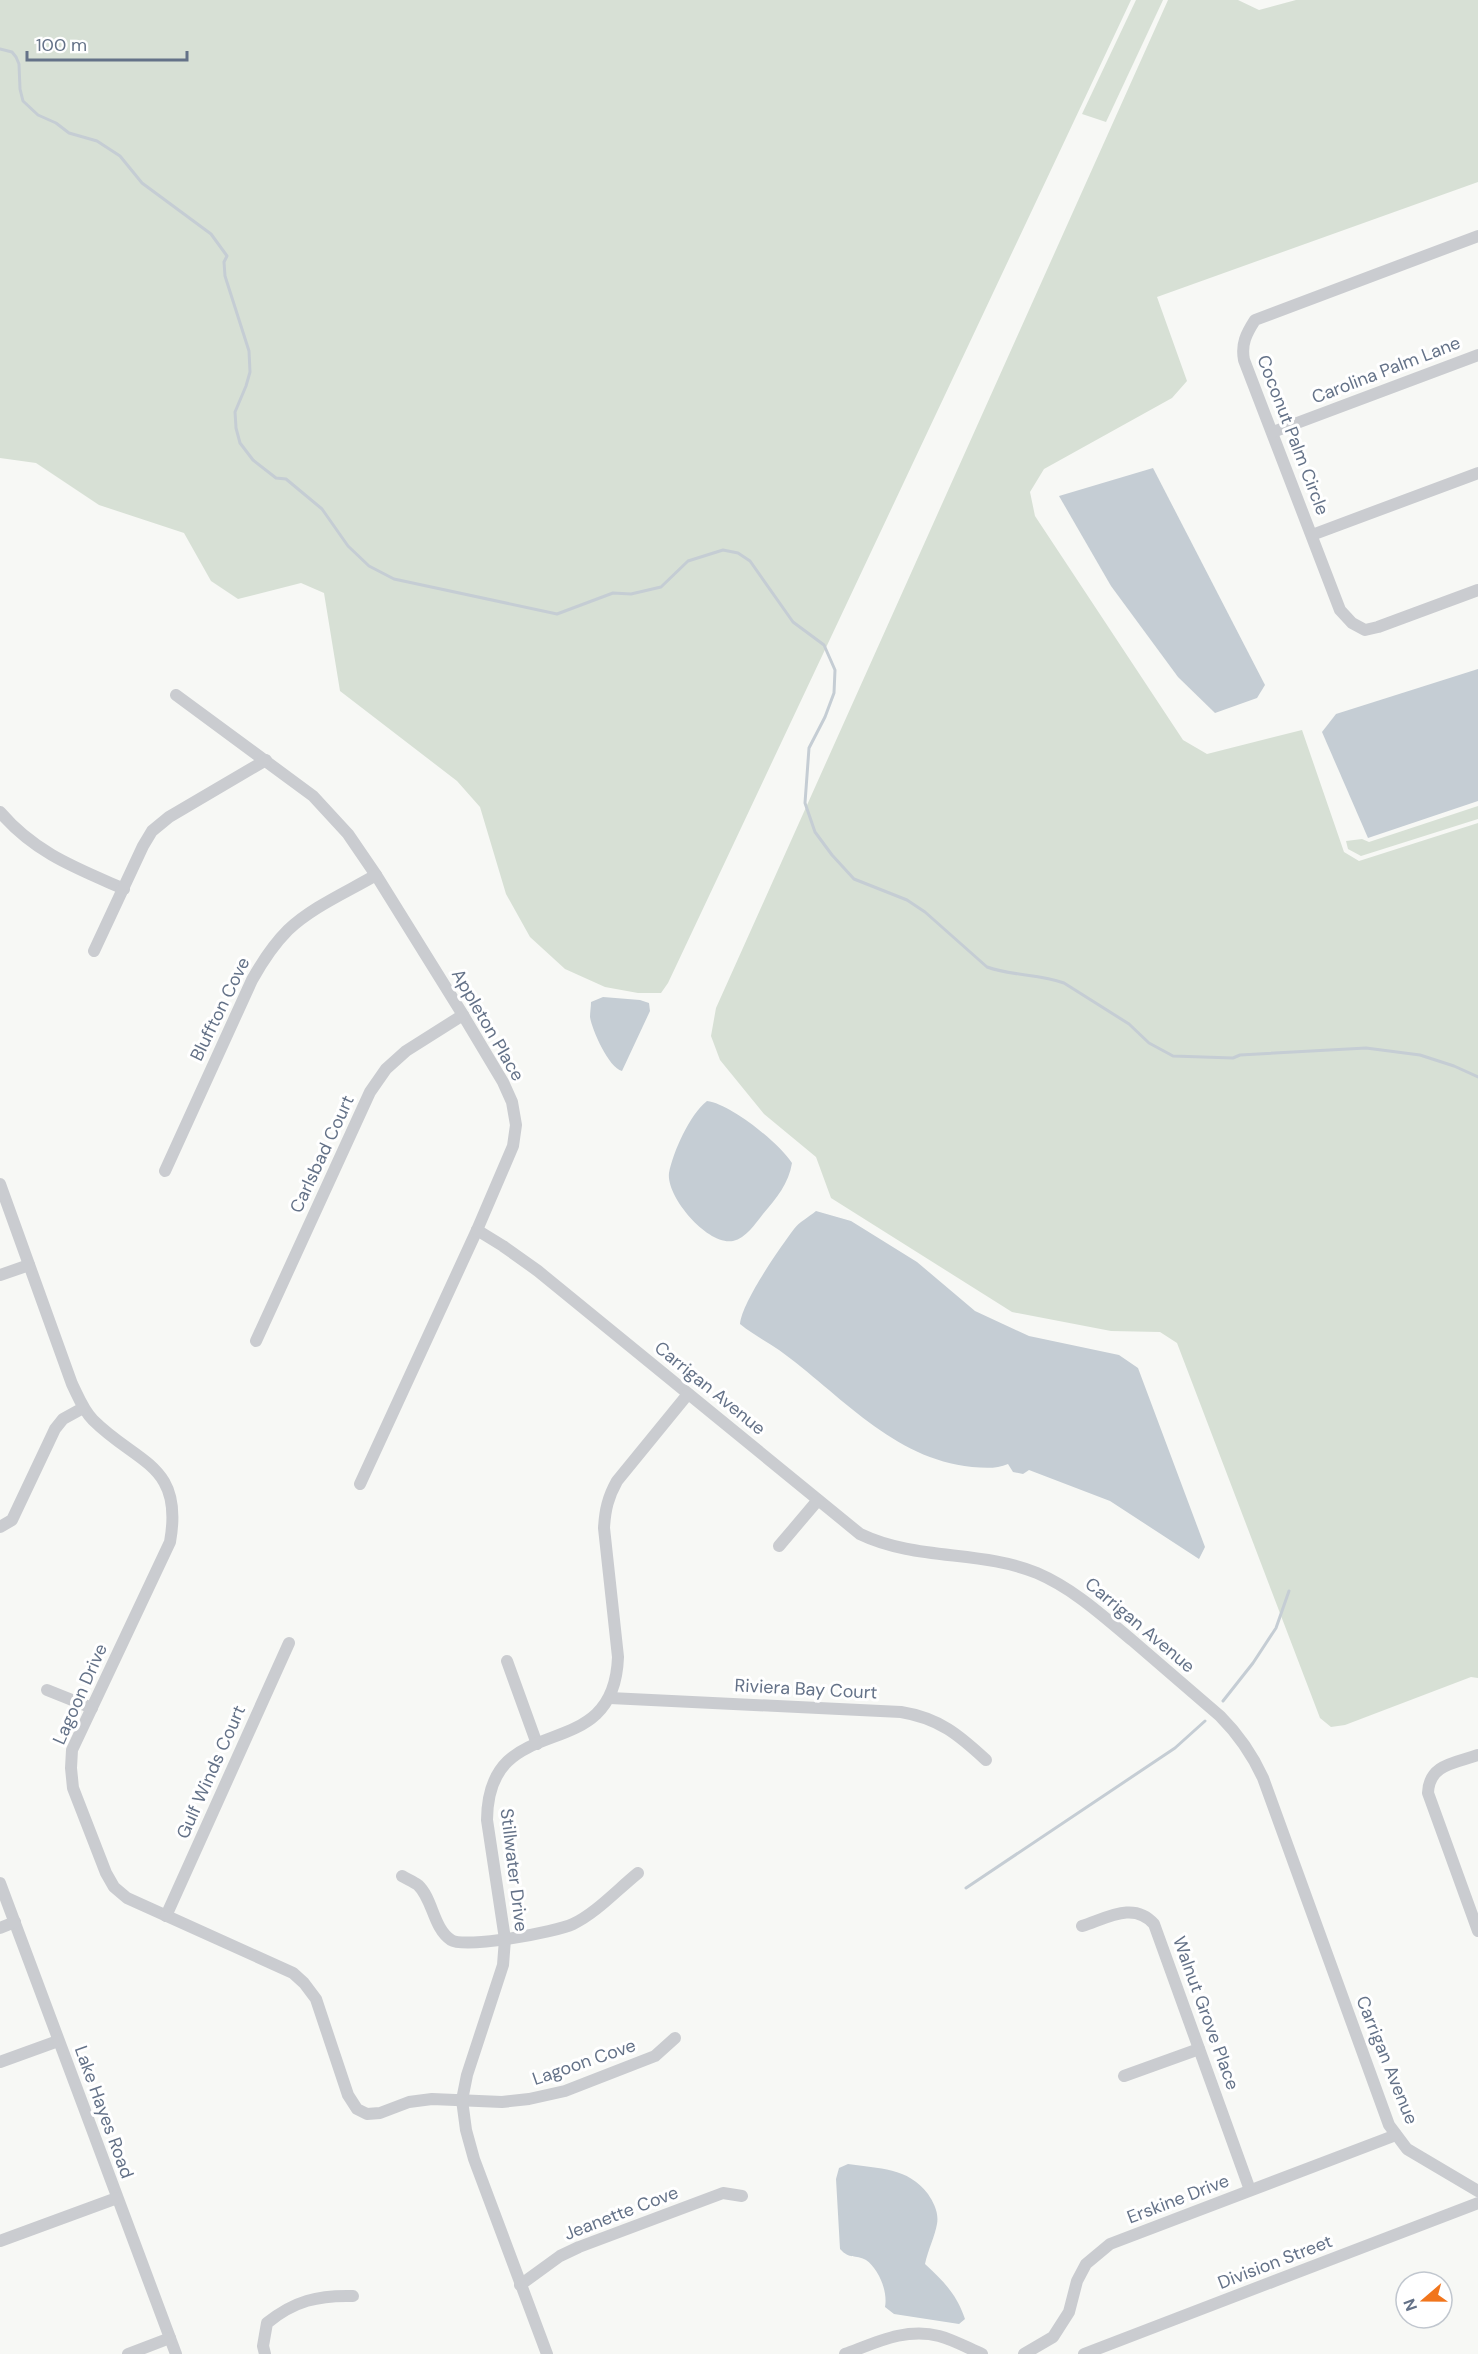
<svg xmlns="http://www.w3.org/2000/svg" width="1478" height="2354" font-family="'DM Sans',sans-serif">
<style>
.green{fill:#d7e0d5}
.water{fill:#c5cdd4}
.lines{fill:none;stroke-linecap:round;stroke-linejoin:round}
.stream{stroke:#c5cdd4;stroke-width:3}
.minor{stroke:#caccd0;stroke-width:12}
.labels{text-anchor:middle;stroke-width:6;stroke-linejoin:round;paint-order:stroke}
.street-label{font-size:18px;fill:#647288;stroke:#fff}
</style>
<rect width="100%" height="100%" fill="#f7f8f5"/>
<g class="green">
<polygon points="0,0 1131,0 668,983 661,993 638,993 605,987 565,969 530,937 506,894 480,807 457,781 340,691 324,593 301,583 238,599 211,581 184,533 99,505 36,463 0,458"/>
<polygon points="1136,0 1163,0 1106,122 1082,114"/>
<polygon points="1168,0 1238,0 1259,10 1296,0 1478,0 1478,182 1157,297 1187,381 1172,398 1044,469 1030,492 1035,516 1183,740 1207,754 1302,730 1344,852 1359,861 1478,823 1478,1678 1471,1677 1345,1725 1331,1727 1320,1718 1177,1343 1160,1332 1111,1331 1012,1312 831,1198 816,1157 764,1114 720,1060 711,1036 716,1008"/>
<polygon points="1478,806 1478,819 1361,856 1348,849 1346,841 1362,839 1369,842"/>
</g>
<g class="water">
<polygon points="1153,468 1265,685 1257,698 1215,713 1178,677 1111,586 1059,496"/>
<polygon points="1478,669 1478,801 1368,838 1322,732 1336,714"/>
<path d="M 603,997 L 640,1000 L 649,1003 L 650,1011 L 622,1071 C 609,1068 592,1030 590,1017 C 590,1012 591,1007 591,1002 Z"/>
<path d="M 707,1101 C 731,1104 779,1143 792,1163 C 789,1183 776,1199 763,1214 C 755,1224 746,1238 733,1241 C 708,1246 666,1197 669,1173 C 673,1152 690,1114 707,1101 Z"/>
<path d="M 816,1211 L 851,1221 L 917,1262 L 975,1311 L 1029,1336 L 1119,1355 L 1138,1368 L 1205,1547 L 1199,1559 L 1110,1501 L 1029,1470 L 1023,1474 L 1013,1472 L 1008,1464 C 997,1469 985,1468 972,1467 C 893,1459 840,1394 779,1350 C 766,1341 752,1334 740,1324 C 742,1302 779,1249 794,1229 C 799,1222 809,1217 816,1211 Z"/>
<path d="M 848,2164 C 879,2169 908,2167 928,2194 C 934,2203 939,2213 937,2224 C 935,2236 928,2250 925,2264 C 944,2282 956,2293 965,2319 L 959,2324 L 894,2314 L 885,2307 C 888,2292 879,2269 866,2260 C 855,2254 850,2260 840,2249 L 836,2179 L 839,2168 Z"/>
</g>
<g class="lines">
<g class="stream">
<path d="M 0,49 L 12,52 L 16,57 L 19,64 L 20,89 L 23,101 L 38,115 L 56,123 L 69,133 L 97,141 L 120,156 L 142,183 L 211,234 L 227,256 L 224,262 L 225,276 L 249,351 L 250,372 L 246,386 L 235,412 L 236,428 L 240,443 L 253,460 L 276,478 L 286,479 L 322,509 L 348,546 L 369,566 L 394,579 L 557,614 L 613,593 L 631,594 L 661,587 L 688,561 L 723,550 L 738,553 L 750,561 L 793,622 L 824,645 L 835,670 L 834,693 L 825,717 L 809,748 L 805,803 L 815,832 L 832,855 L 854,879 L 907,900 L 925,912 L 987,967 C 1012,976 1040,974 1064,983 L 1129,1024 L 1149,1043 L 1173,1056 L 1233,1058 L 1240,1055 L 1366,1048 L 1420,1055 L 1454,1066 L 1478,1077"/>
<polyline points="1223,1701 1253,1663 1276,1628 1289,1591"/>
<polyline points="966,1888 1175,1748 1205,1721"/>
</g>
<g class="minor">
<path d="M 1478,236 L 1255,320 C 1246,334 1241,344 1244,360 L 1340,610 L 1352,623 L 1365,630 L 1378,627 L 1478,590"/>
<polyline points="1273,432 1478,355"/>
<polyline points="1312,535 1478,473"/>
<polyline points="176,695 313,796 348,834 376,875 463,1015 503,1082 512,1102 516,1125 513,1146 477,1230 360,1484"/>
<path d="M 0,812 C 35,853 76,868 124,889"/>
<polyline points="94,951 143,846 152,831 169,817 266,760"/>
<path d="M 165,1171 L 252,980 C 262,962 273,945 288,930 C 312,907 347,892 376,875"/>
<path d="M 0,1184 L 72,1384 C 78,1396 83,1410 93,1420 C 137,1464 184,1464 170,1542 L 72,1750 L 71,1768 L 73,1788 L 106,1873 L 114,1887 L 127,1898 L 293,1973 L 304,1983 L 316,1999 L 348,2095 L 357,2109 L 367,2114 L 380,2113 L 409,2102 L 432,2099 L 502,2102 L 529,2099 L 565,2091 L 655,2056 L 675,2038"/>
<path d="M 477,1230 L 503,1246 L 538,1271 L 860,1534 C 916,1561 981,1550 1037,1573 C 1074,1589 1103,1616 1133,1641 C 1162,1666 1191,1691 1220,1716 C 1239,1735 1252,1754 1263,1778 L 1389,2125 L 1407,2149 L 1478,2191"/>
<polyline points="0,1275 29,1265"/>
<polyline points="256,1341 370,1092 386,1069 406,1051 463,1015"/>
<polyline points="0,1527 12,1520 55,1429 63,1419 83,1408"/>
<polyline points="779,1546 818,1500"/>
<polyline points="507,1661 537,1744"/>
<polyline points="47,1690 92,1708"/>
<path d="M 610,1698 L 901,1712 C 939,1718 959,1735 986,1760"/>
<path d="M 1478,1755 C 1455,1763 1429,1764 1428,1793 L 1478,1931"/>
<path d="M 402,1876 C 407,1879 414,1882 418,1885 C 433,1899 433,1928 451,1940 C 465,1949 556,1932 573,1924 C 596,1913 617,1890 638,1873"/>
<polyline points="0,1883 176,2354"/>
<polyline points="166,1916 289,1643"/>
<path d="M 1082,1926 C 1107,1918 1134,1901 1154,1924 L 1250,2190"/>
<polyline points="0,1928 15,1922"/>
<polyline points="0,2062 58,2041"/>
<polyline points="1124,2076 1199,2049"/>
<polyline points="0,2241 117,2198"/>
<polyline points="520,2285 560,2256 579,2247 723,2193 742,2196"/>
<polyline points="128,2354 170,2338"/>
<path d="M 265,2354 L 263,2346 L 267,2323 C 294,2301 318,2295 353,2296"/>
<path d="M 547,2354 L 474,2159 L 466,2130 L 462,2100 L 467,2075 L 503,1965 L 505,1939 L 487,1820 C 488,1704 614,1771 618,1657 L 604,1528 C 605,1510 608,1497 617,1481 L 688,1394"/>
<path d="M 845,2354 C 875,2343 906,2327 939,2336 C 954,2340 968,2348 982,2354"/>
<polyline points="1024,2354 1053,2337 1069,2312 1077,2281 1086,2264 1110,2244 1396,2135"/>
<polyline points="1084,2354 1478,2203"/>
</g>
</g>
<g class="labels">
<g class="street-label">
<text transform="translate(1386 370) rotate(-21)" y="6">Carolina Palm Lane</text>
<text transform="translate(1293 435) rotate(69)" y="6">Coconut Palm Circle</text>
<text transform="translate(220 1009) rotate(-64)" y="6">Bluffton Cove</text>
<text transform="translate(488 1025) rotate(60)" y="6">Appleton Place</text>
<text transform="translate(322 1154) rotate(-65)" y="6">Carlsbad Court</text>
<text transform="translate(710 1388) rotate(39)" y="6">Carrigan Avenue</text>
<text transform="translate(1140 1625) rotate(40)" y="6">Carrigan Avenue</text>
<text transform="translate(806 1689) rotate(3)" y="6">Riviera Bay Court</text>
<text transform="translate(80 1694) rotate(-66)" y="6">Lagoon Drive</text>
<text transform="translate(211 1772) rotate(-66)" y="6">Gulf Winds Court</text>
<text transform="translate(514 1870) rotate(83)" y="6">Stillwater Drive</text>
<text transform="translate(1206 2013) rotate(70)" y="6">Walnut Grove Place</text>
<text transform="translate(1387 2060) rotate(68)" y="6">Carrigan Avenue</text>
<text transform="translate(584 2062) rotate(-19)" y="6">Lagoon Cove</text>
<text transform="translate(104 2112) rotate(70)" y="6">Lake Hayes Road</text>
<text transform="translate(1178 2199) rotate(-21)" y="6">Erskine Drive</text>
<text transform="translate(621 2213) rotate(-21)" y="6">Jeanette Cove</text>
<text transform="translate(1275 2262) rotate(-21)" y="6">Division Street</text>
</g>
</g>
<g transform="translate(1424 2300) rotate(250)"><circle r="28" fill="#ffffff" stroke="#c1c7cf" stroke-width="1.5"/>
<path d="M0-4.5L10 22L0 15L-10 22Z" fill="#f1751c"/>
<text y="-9" font-size="16" font-weight="bold" text-anchor="middle" fill="#647288">N</text>
</g>
<path d="M27 51v9h160v-9" fill="none" stroke="#647288" stroke-width="3"/>
<text x="36" y="51" font-size="18" fill="#647288" stroke="#ffffff" stroke-width="4.5" paint-order="stroke">100 m</text>
</svg>
